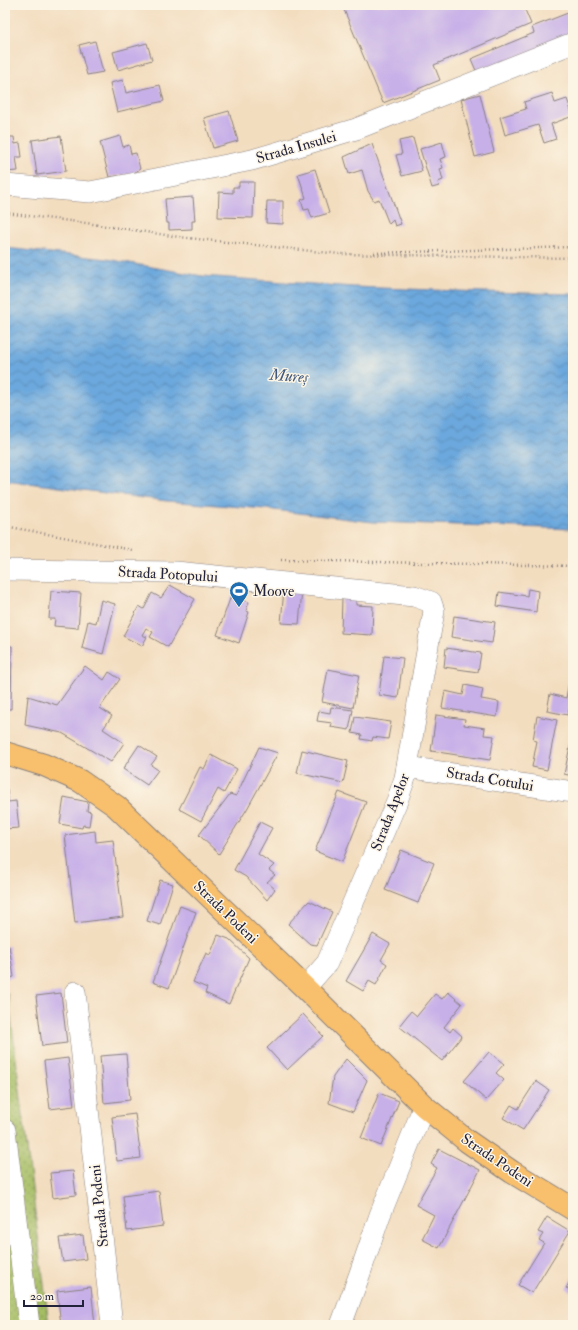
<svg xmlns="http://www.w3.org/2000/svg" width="578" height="1330" font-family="'IM FELL Double Pica',serif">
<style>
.green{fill:url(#green-dots);stroke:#64704f}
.water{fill:url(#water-waves);stroke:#47658c}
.building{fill:#c7b0e8}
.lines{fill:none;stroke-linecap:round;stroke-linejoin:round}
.minor-casing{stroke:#8a807d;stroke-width:22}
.major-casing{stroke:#8a807d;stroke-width:24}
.path{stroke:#8a807d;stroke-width:2.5;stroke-dasharray:1 3;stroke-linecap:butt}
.minor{stroke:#fff;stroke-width:21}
.major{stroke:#f8bf6c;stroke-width:22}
.labels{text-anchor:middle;stroke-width:3;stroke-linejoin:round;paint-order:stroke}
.street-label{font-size:15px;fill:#22223b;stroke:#fcf5e5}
.poi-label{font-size:15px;fill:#22223b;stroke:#fcf5e5;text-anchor:start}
.water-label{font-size:16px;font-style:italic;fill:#40587c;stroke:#fcf5e5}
</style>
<defs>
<pattern id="green-dots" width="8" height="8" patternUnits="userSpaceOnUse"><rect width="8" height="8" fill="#a5bd63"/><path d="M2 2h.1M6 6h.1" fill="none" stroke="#869953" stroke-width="1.8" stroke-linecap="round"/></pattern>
<pattern id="water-waves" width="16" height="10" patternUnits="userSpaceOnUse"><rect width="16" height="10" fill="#6ca8dd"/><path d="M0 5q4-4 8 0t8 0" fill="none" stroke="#5888b4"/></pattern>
</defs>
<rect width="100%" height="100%" fill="#fcf5e5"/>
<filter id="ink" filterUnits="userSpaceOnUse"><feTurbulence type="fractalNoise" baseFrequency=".025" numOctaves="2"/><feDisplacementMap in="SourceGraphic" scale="8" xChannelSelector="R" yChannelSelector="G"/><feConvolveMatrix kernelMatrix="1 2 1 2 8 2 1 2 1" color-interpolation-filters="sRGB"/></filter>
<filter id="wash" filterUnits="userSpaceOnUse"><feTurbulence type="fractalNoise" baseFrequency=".012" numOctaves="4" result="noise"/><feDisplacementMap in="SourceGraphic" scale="16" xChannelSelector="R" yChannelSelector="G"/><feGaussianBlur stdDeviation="0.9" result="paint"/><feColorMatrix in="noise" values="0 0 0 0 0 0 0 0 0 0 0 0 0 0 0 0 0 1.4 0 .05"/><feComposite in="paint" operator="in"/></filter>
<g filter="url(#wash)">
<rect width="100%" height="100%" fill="#f3ddbf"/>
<polygon class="green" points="8,994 49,1325 5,1325 5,995"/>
<polygon class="water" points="5,248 107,259 202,276 354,287 485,292 573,294 573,529 373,522 266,509 167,501 5,480"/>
<g id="blocks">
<g class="building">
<polygon points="342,5 523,5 531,24 434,65 440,80 383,103"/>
<polygon points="573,11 573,37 478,75 471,59 534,33 532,27"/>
<polygon points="95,41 103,72 87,75 79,45"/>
<polygon points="147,43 152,60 118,70 113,52"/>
<polygon points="123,80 126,93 160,85 164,101 117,112 110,83"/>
<polygon points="552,93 555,103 567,99 573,116 551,124 556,139 544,143 538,125 505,135 500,117 526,109 524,102"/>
<polygon points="480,94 494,152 475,157 461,99"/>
<polygon points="229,111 238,141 213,148 204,118"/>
<polygon points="61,136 66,171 37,175 32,140"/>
<polygon points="120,136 123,147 129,145 131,154 136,153 140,169 132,174 109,177 100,142"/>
<polygon points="5,137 14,137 15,144 20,143 22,157 16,157 18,171 5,172"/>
<polygon points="413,138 422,171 402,176 396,155 402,154 399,141"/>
<polygon points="442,142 446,157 440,159 443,168 440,169 443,180 438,182 439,186 432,188 420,149"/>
<polygon points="372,144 401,224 395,226 393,220 389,224 379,199 374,201 368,191 362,170 349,174 344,157"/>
<polygon points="315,169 329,213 312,218 309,209 304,210 301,200 306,198 298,174"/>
<polygon points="239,182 254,182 253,218 218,217 219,192 233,193 233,187 239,187"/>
<polygon points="193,197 195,221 192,221 192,229 169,230 169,223 167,223 165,199"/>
<polygon points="267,201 283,201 283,224 266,223"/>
<polygon points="170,585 195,599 168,647 150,637 153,632 146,628 142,635 147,637 142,646 123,636 139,606 144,609 152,593 161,598"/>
<polygon points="284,589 302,590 299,624 281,623"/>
<polygon points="528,589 538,591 536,612 497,606 499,592 527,596"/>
<polygon points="51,591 81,593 78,628 54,626 55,619 49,619"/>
<polygon points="231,596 249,602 246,611 249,612 239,643 217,635"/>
<polygon points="342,598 356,598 356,605 373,606 372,635 341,633"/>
<polygon points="101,600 115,604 103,654 82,648 88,621 96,623"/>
<polygon points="454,616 495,622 492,643 451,637"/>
<polygon points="5,646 12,646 11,709 5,709"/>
<polygon points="446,648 481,653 478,672 444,667"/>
<polygon points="384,656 403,658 398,698 379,695"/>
<polygon points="85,666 104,680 109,672 120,679 100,708 112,716 103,729 124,743 111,762 62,733 25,725 28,696 57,705"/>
<polygon points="328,669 359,675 353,708 322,702"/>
<polygon points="569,682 573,683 573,699 571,699 568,715 547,711 550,694 566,698"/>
<polygon points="465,685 483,689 481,699 499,702 497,717 442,708 445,691 463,695"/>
<polygon points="331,707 353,710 349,730 331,727 332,723 317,721 319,711 330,713"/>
<polygon points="436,715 465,719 464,725 485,728 484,735 494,736 490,760 431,751"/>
<polygon points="537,716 557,720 547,770 532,767 537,741 533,740"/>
<polygon points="355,717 391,722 388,739 373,737 372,741 361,739 362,735 352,733"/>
<polygon points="571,742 573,743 573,776 564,774"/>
<polygon points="139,745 157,757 151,765 158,770 147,785 123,769"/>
<polygon points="259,747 278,753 247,809 219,854 199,835 230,794 236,796"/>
<polygon points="302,750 348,761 343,783 297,773"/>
<polygon points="211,755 237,769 224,793 218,789 201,821 179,809 200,767 204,769"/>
<polygon points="5,789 7,789 8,802 16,801 19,828 5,829"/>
<polygon points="339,792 366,802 342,862 315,851"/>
<polygon points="64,797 88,802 87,811 91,812 89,826 83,825 82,828 60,824"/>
<polygon points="260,822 272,828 258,854 274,865 269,870 275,875 267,882 275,889 267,900 246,877 234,870"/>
<polygon points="95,831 96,842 113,840 123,917 75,923 65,835"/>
<polygon points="401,850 434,863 418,903 385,890"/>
<polygon points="160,880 173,884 160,925 147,921"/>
<polygon points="309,901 332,912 317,945 310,944 288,924"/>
<polygon points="180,906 196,912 169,988 153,982"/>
<polygon points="373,934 390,944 381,960 387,964 376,985 369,981 363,991 346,981"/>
<polygon points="218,935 229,939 249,958 229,1004 205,993 207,988 193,982 206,953 210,955"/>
<polygon points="9,946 14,977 5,979 5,947"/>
<polygon points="448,992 462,1004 444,1027 450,1032 453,1028 462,1036 442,1061 399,1026 411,1011 417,1016 435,994 442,999"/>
<polygon points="61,993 67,1043 42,1046 36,996"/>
<polygon points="303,1014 323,1036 287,1070 267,1048"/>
<polygon points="489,1052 504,1064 496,1073 504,1080 486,1100 464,1081"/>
<polygon points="126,1054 130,1100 104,1103 100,1056"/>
<polygon points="68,1058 74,1106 50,1109 44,1061"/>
<polygon points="346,1059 367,1080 353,1112 329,1103 333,1077"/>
<polygon points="536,1081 549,1090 523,1130 503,1118 511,1105 518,1109"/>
<polygon points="379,1093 399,1101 381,1146 361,1138"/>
<polygon points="135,1114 141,1158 117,1161 112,1117"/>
<polygon points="439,1149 480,1170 439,1248 422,1239 434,1215 416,1205 437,1168 431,1164"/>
<polygon points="73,1171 76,1195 53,1198 50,1173"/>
<polygon points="159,1191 163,1226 127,1231 123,1196"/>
<polygon points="547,1217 570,1231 532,1293 518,1285 544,1243 539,1240 543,1234 538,1232"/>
<polygon points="83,1235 86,1259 63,1262 59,1238"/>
<polygon points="573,1277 573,1292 566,1288"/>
<polygon points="91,1287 95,1325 61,1325 57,1291"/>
</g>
</g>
</g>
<g filter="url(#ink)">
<use href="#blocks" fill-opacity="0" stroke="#8a807d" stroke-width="1"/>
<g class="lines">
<defs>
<g id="minor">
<polyline points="5,185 90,192 252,160 356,129 573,43"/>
<polyline points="5,570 176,572 414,596 431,602 434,611 405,778 397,801 327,963 305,988"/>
<polyline points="407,767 573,792"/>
<polyline points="75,992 112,1325"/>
<polyline points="5,1130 29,1325"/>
<polyline points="341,1325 359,1276 380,1215 424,1106"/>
</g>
<polyline id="major" points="5,753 44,765 80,781 116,806 305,988 424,1106 467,1141 512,1172 573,1209"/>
</defs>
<use href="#minor" class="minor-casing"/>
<use href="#major" class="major-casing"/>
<g class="path">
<polyline points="5,213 86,223 179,237 340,254 573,258"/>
<polyline points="374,253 573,247"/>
<polyline points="5,526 132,550"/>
<polyline points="281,560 573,566"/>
</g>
<use href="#minor" class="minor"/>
<use href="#major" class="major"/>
</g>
</g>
<defs>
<symbol id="stadium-pin" viewBox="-11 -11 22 30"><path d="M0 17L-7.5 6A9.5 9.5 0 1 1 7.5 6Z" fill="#1f6fb2" stroke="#fcf5e5"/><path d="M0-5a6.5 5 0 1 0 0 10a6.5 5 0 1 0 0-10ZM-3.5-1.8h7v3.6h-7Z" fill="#fff"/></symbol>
</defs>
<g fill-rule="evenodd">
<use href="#stadium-pin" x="228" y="580" width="22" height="30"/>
</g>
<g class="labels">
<g class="street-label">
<text transform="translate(296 147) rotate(-16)" y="5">Strada Insulei</text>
<text transform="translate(168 574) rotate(3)" y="5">Strada Potopului</text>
<text transform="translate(490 779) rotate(9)" y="5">Strada Cotului</text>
<text transform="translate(390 812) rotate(-69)" y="5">Strada Apelor</text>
<text transform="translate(226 912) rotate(44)" y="5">Strada Podeni</text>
<text transform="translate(497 1160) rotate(34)" y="5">Strada Podeni</text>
<text transform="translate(99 1206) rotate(-96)" y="5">Strada Podeni</text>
</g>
<g class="poi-label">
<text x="253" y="596">Moove</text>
</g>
<g class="water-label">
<text transform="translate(289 375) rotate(4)" y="6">Mureș</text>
</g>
</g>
<rect width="578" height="1330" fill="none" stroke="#fcf5e5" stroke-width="20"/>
<path d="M24 1300v6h59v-6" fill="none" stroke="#22223b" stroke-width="2"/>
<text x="30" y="1300" font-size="12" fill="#22223b" stroke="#fcf5e5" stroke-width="3" paint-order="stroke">20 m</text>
</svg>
